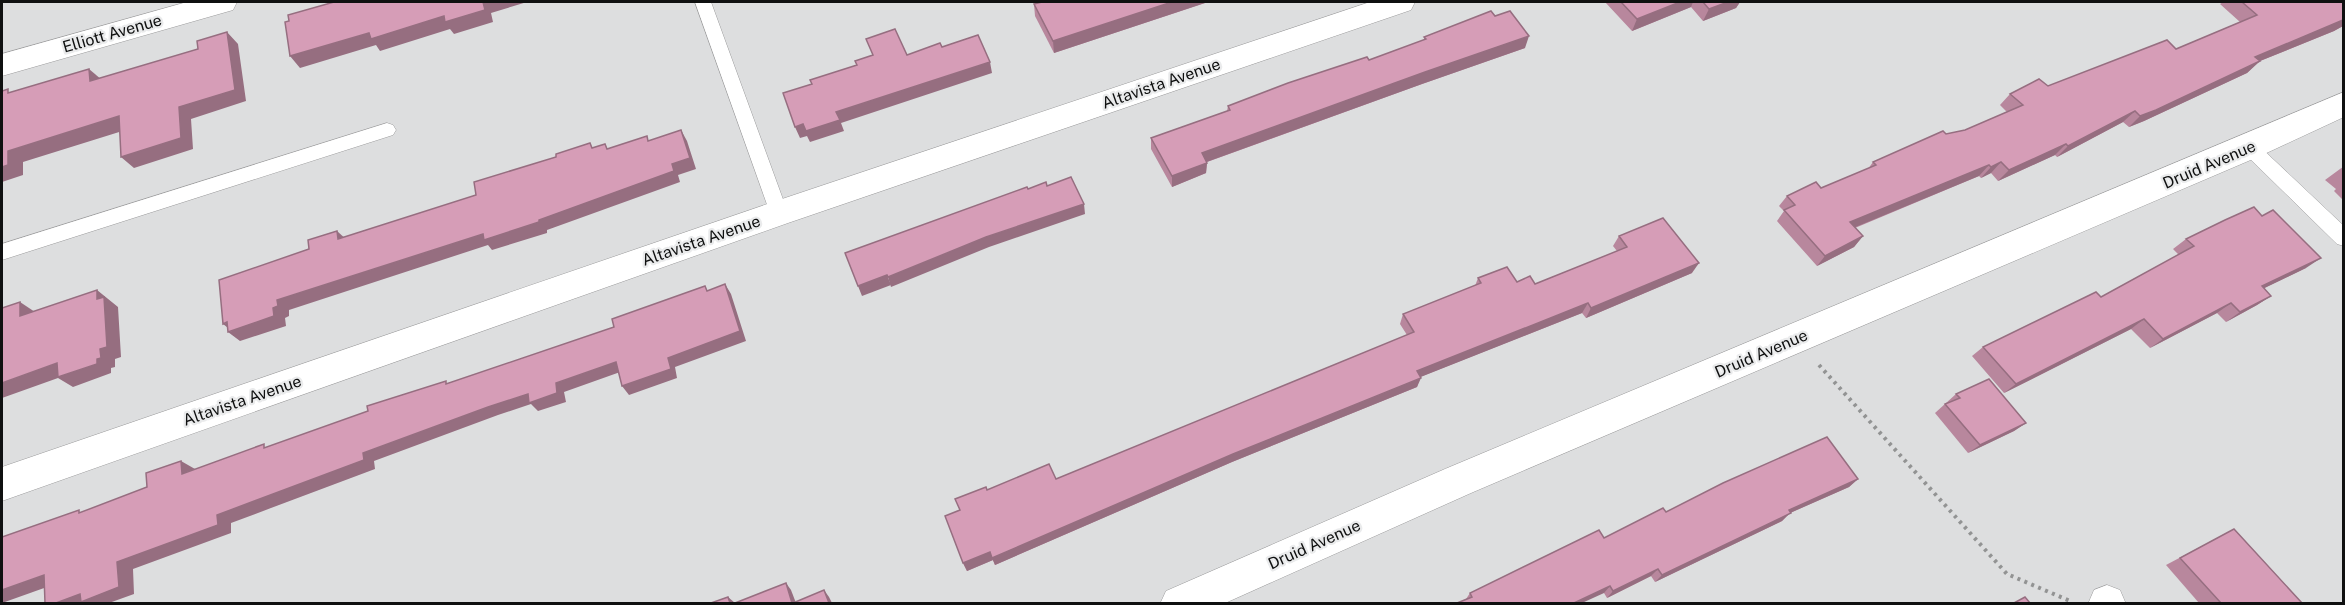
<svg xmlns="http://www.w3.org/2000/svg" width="2345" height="605" font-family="'Public Sans',sans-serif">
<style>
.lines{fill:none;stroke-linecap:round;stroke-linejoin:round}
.lane-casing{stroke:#9b9b9c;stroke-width:1}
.street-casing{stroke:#9b9b9c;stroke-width:1}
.secondary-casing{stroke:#9b9b9c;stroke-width:1}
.path{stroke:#929393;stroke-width:4;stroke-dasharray:3 4.5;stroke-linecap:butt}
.lane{fill:#fff;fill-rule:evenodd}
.street{fill:#fff;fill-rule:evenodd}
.secondary{fill:#fff;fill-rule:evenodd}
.wall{fill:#b8879d}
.shaded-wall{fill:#966e80}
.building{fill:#d69db7;stroke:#966e80;stroke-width:1.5}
.labels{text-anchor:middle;stroke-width:4.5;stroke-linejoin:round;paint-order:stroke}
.street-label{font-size:16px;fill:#0f1010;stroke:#eaebec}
</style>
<rect width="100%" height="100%" fill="#dddedf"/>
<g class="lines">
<defs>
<g id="lane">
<polygon points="695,2 711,2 788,213 786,219 779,221 772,219 770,213"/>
<polygon points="387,123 393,125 396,130 393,135 2,260 2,244"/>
<polygon points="2249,140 2255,142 2344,226 2344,246 2337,244 2243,152 2240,147 2243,142"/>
</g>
<g id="street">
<polygon points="1370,2 1415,2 1411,10 788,223 2,501 2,467 779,200"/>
<polygon points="2344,92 2344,117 2260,156 1471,493 1223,604 1160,604 1166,591 1445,469"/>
<polygon points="2107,585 2120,590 2126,604 2088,604 2094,590"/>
</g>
<polygon id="secondary" points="187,2 237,2 233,10 2,76 2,54"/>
</defs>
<use href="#lane" class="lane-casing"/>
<use href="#street" class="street-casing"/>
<use href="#secondary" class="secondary-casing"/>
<polyline class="path" points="1819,365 2007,574 2070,601"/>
<use href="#lane" class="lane"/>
<use href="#street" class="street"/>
<use href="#secondary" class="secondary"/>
</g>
<g class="wall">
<polygon points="1208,2 1054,53 1035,16 1034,4"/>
<polygon points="1605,2 1740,2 1736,8 1703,21 1691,7 1632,31"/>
<polygon points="2223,2 2343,2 2343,26 2334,31 2260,61 2247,73 2144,121 2129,127 2123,122 2057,157 2055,155 1998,181 1991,173 1981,178 1979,176 1855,228 1863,236 1854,247 1817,266 1777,221 1784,211 1779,206 1787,196 1821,188 1868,169 1873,162 1946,134 1965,130 2007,112 2000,105 2010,94 2048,86 2176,49 2240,22 2220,4"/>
<polygon points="1495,16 1525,48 1422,84 1207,162 1206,173 1172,187 1151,149 1151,138 1227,111 1228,106 1369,60 1424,40 1424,37"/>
<polygon points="2343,167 2343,200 2334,191 2336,189 2325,180 2340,169"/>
<polygon points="1619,236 1692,273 1586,318 1582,313 1420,377 1417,387 1232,462 995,565 993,560 967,571 963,563 960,510 987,490 1056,479 1407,335 1400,324 1403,314 1475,286 1478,278 1535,284 1617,251 1613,246"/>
<polygon points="2186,239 2306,268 2264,288 2271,296 2257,305 2226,322 2217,313 2150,348 2131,329 2004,393 1972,356 1983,347 2101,297 2179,255 2173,249"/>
<polygon points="1956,394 2026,423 2014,431 1968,453 1935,413"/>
<polygon points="1858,479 1849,487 1790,513 1782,521 1655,582 1651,576 1607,598 1604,593 1466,599 1470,593 1666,512"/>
<polygon points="2234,529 2302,603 2199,603 2166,565"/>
</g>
<g class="shaded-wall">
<polygon points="483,2 527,2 491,13 493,22 454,34 450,29 380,51 376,45 300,68 290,56 369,33"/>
<polygon points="1172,2 1208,2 1054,53 1053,41"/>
<polygon points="1680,2 1693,2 1691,7 1632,31 1637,19"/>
<polygon points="1728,2 1740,2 1736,8 1703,21 1709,9"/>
<polygon points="2343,20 2343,26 2334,31 2260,61 2247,73 2144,121 2129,127 2140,116 2255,57"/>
<polygon points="227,32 238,44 246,101 191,119 193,149 134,168 121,157 179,107"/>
<polygon points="1529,36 1525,48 1422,84 1201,164 1202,153 1425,72"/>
<polygon points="990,62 992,73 841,123 844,131 810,142 807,136 800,138 795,127 836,112"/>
<polygon points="89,69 102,80 90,81"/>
<polygon points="2135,111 2123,122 2057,157 2068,146"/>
<polygon points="119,116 132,128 23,162 23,175 2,182 2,167 8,151"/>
<polygon points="681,130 687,141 696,169 678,175 680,182 547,230 547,233 492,250 488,245 289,310 289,316 285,318 286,326 240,341 228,332 232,331 223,324 273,308 277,300 483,234 539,220 672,164"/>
<polygon points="2066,144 2055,155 1998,181 2009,170"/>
<polygon points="2001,162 1991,173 1981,178 1991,167"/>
<polygon points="1207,163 1206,173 1172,187 1172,176"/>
<polygon points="1989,165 1979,176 1841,233 1850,222"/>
<polygon points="1084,204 1085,214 989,247 891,287 888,277 986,237"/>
<polygon points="337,231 348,241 338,239"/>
<polygon points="1863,236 1854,247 1817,266 1825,256"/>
<polygon points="2321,258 2306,268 2248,296 2262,286"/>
<polygon points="1699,263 1692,273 1586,318 1591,308"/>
<polygon points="887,275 891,285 862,296 858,286"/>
<polygon points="725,284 731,294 746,341 675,367 677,378 629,395 622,386 668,358"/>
<polygon points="97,290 118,307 121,357 115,359 115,367 111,368 111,373 73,387 58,378 2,398 2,383 57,363 97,299"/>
<polygon points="2271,296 2257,305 2226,322 2240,312"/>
<polygon points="20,302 35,312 20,316"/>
<polygon points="1588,303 1582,313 1413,380 1417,371"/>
<polygon points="2231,303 2217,313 2150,348 2163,339"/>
<polygon points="2144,319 2131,329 2004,393 2016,384"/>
<polygon points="616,362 623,371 564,392 566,402 538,411 531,404 498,415 374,461 375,469 231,523 231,533 133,569 134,594 109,603 56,603 117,562 217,515 363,453 488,407"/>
<polygon points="1421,378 1417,387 1232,462 995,565 992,558 1233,454"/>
<polygon points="2026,423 2014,431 1968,453 1980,445"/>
<polygon points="181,461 195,469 182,474"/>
<polygon points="1858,479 1849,487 1790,513 1782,521 1655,582 1662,575 1789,510"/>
<polygon points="990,552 993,560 967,571 963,563"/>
<polygon points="1658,569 1651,576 1607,598 1613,591"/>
<polygon points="44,575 61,582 2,603 2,590"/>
<polygon points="786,583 791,590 796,603 792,603"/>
<polygon points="1610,586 1604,593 1582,603 1574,603"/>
<polygon points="824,590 829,597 832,603 829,603"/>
<polygon points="728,597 735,603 730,603"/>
</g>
<g class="building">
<polygon points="334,2 483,2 485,10 445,22 444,16 371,39 369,33 290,56 285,22 289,21 288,15"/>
<polygon points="1042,2 1172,2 1053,41 1034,4"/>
<polygon points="1621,2 1680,2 1637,19"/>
<polygon points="1703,2 1728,2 1709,9"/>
<polygon points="2242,2 2343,2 2343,20 2255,57 2260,61 2156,110 2140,116 2135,111 2068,146 2066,144 2009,170 2001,162 1991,167 1989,165 1850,222 1863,236 1825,256 1784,210 1795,205 1787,196 1816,182 1821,188 1876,165 1873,162 1943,131 1946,134 1965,130 2023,105 2010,94 2039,79 2048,86 2167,40 2176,49 2257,15"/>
<polygon points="1491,11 1495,16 1510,11 1529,36 1425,72 1202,153 1207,163 1172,176 1151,138 1230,110 1228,106 1288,83 1367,57 1369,60 1426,39 1424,37"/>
<polygon points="895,29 907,55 940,43 942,47 978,35 990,62 836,112 840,120 806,131 803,124 795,127 783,93 812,84 810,80 857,65 855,61 873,55 866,39"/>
<polygon points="227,32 235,90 179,107 181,138 121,157 119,116 8,151 8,165 2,167 2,91 8,89 8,93 89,69 90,81 198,49 197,41"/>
<polygon points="681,130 690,158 672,164 674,171 539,220 539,222 484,240 483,234 277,300 278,306 273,308 274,316 228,332 227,322 223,324 219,280 309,249 308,240 337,231 338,239 476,195 474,182 556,157 556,154 590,143 592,148 605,144 607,149 647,136 648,141"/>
<polygon points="1071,177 1084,204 986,237 888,277 887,275 858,286 845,253 1027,187 1028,189 1046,182 1047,186"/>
<polygon points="2254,207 2262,216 2273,210 2321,258 2262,286 2271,296 2240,312 2231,303 2163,339 2144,319 2016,384 1983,347 2096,292 2101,297 2194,246 2186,239 2225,220"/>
<polygon points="1663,218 1699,263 1591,308 1588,303 1417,371 1421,378 1233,454 992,558 990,552 963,563 945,516 960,510 955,499 986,487 987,490 1049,464 1056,479 1414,332 1403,314 1481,283 1478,278 1507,267 1517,282 1530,276 1535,284 1627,247 1619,236"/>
<polygon points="725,284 740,331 668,358 671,369 622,386 616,362 556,383 557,393 529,403 528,394 488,407 363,453 364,460 217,515 218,525 117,562 119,587 81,602 80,594 56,603 45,603 44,575 2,590 2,537 79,510 79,513 147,487 146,473 181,461 182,474 264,444 264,448 368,411 367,406 446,381 446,384 614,327 612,319 705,286 707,291"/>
<polygon points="97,290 97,299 104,297 107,347 100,349 101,358 97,359 97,364 58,377 57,363 2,383 2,308 20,302 20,316"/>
<polygon points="1989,379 2026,423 1980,445 1945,404 1960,398 1956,394"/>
<polygon points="1827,437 1858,479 1789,510 1791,513 1662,575 1658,569 1613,591 1610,586 1574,603 1457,603 1472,597 1470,593 1599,530 1604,538 1663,508 1666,512 1723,483"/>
<polygon points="2234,529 2302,603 2221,603 2180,558"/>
<polygon points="786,583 792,603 735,603"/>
<polygon points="824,590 829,603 793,603"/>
<polygon points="728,597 730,603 711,603"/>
<polygon points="2025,597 2030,603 2014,603"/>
</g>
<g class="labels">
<g class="street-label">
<text transform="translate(112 33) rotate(-16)" y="6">Elliott Avenue</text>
<text transform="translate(1161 83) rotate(-19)" y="6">Altavista Avenue</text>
<text transform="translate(2209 164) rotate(-23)" y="6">Druid Avenue</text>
<text transform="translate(701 240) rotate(-19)" y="6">Altavista Avenue</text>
<text transform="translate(1761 353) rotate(-23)" y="6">Druid Avenue</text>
<text transform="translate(242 400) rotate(-19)" y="6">Altavista Avenue</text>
<text transform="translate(1314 544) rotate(-24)" y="6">Druid Avenue</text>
</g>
</g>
<rect width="2345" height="605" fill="none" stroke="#0f1010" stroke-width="6"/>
</svg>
